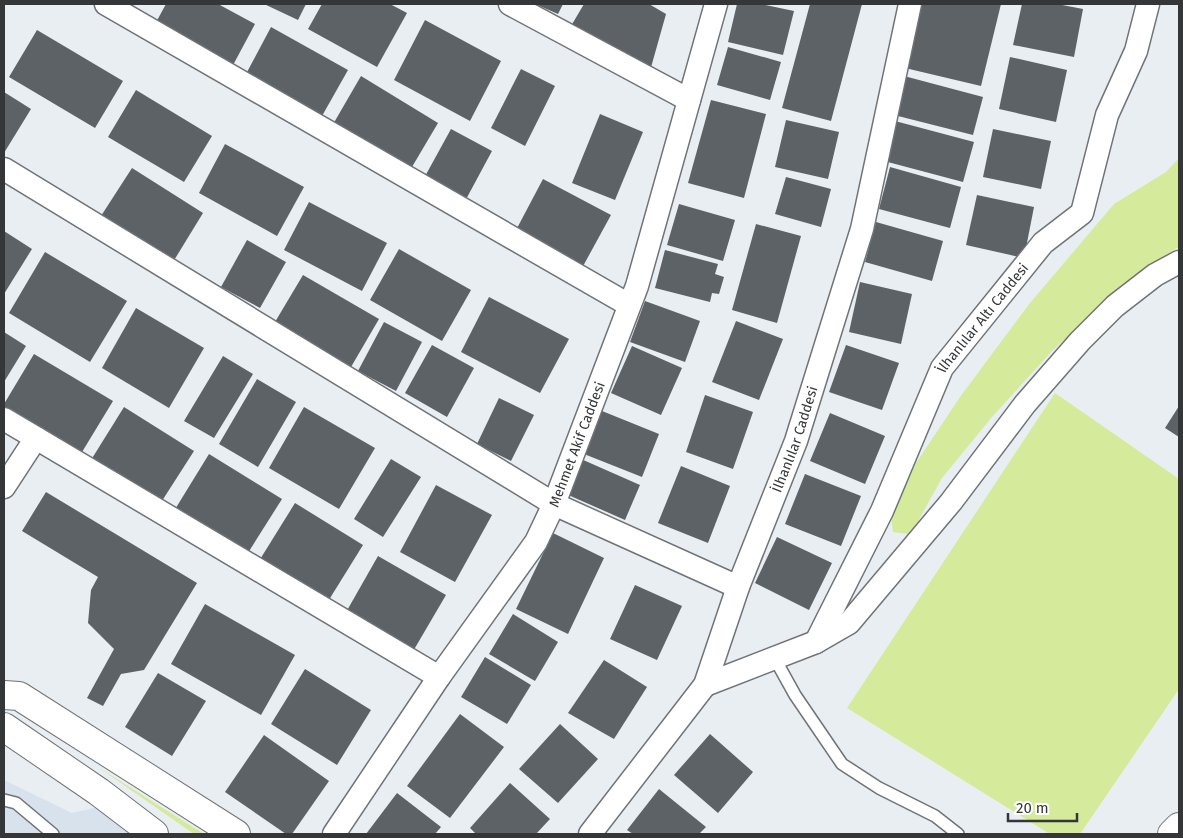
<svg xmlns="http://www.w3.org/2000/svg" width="1183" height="838" font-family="'Fira Sans',sans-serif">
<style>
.built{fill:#d8e2ec}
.green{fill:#d5ea9a}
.building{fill:#5d6266}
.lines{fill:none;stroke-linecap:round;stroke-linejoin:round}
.lane-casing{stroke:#6f7377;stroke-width:14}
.street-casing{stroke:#6f7377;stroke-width:25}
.secondary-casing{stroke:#6f7377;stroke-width:30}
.lane{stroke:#fff;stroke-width:11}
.street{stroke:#fff;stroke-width:22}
.secondary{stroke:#fff;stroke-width:28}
.labels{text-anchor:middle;stroke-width:5;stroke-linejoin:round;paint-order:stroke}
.street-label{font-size:14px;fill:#343638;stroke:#fff}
</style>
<rect width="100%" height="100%" fill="#e9eef3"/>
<polygon class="built" points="4,780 72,813 107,805 144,834 4,834"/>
<g class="green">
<polygon points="1179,158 1179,247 1144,268 1052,351 992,417 942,478 917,523 908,534 893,532 891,518 906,478 960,397 1030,303 1114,204 1166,172"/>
<polygon points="1055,393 1179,479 1179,689 1080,834 1050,834 847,708"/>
<polygon points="98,767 204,834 194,834"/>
</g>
<g class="building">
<polygon points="166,4 218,4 255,24 232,67 154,26"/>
<polygon points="264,4 306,4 298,20"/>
<polygon points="322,4 390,4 407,13 377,67 308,29"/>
<polygon points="535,4 563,4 558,14"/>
<polygon points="584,4 649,4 666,14 650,71 571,26"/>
<polygon points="737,4 761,4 794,11 783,55 728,42"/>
<polygon points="810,4 862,4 831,121 782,108"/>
<polygon points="921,4 1001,4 981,86 905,68"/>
<polygon points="1022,4 1057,4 1083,9 1074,57 1013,45"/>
<polygon points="425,20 501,61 470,121 394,80"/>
<polygon points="271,27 348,70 322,116 246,74"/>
<polygon points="37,30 123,81 95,128 9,77"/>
<polygon points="728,47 781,62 770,100 717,85"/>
<polygon points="1010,57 1067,70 1056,122 999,109"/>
<polygon points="521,69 555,86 525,146 491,128"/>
<polygon points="361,76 438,123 409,172 332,126"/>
<polygon points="904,76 983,97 973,135 894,115"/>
<polygon points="136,90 212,136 184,182 108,137"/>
<polygon points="4,92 31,109 4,153"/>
<polygon points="711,100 766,114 744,198 688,183"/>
<polygon points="600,114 643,132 615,200 572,183"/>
<polygon points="786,120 839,132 828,179 775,167"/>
<polygon points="895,121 974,142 963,182 884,161"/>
<polygon points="451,129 492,151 464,203 423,180"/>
<polygon points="993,129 1051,141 1041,189 983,177"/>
<polygon points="225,144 304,187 277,236 199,193"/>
<polygon points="890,167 961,187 950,228 879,209"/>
<polygon points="132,168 203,213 173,262 101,216"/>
<polygon points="786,177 831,189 821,227 775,214"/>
<polygon points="543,179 611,215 582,268 515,232"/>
<polygon points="977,195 1034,207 1024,258 966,245"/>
<polygon points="309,202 387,243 362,291 284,250"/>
<polygon points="679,204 735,220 723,261 667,245"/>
<polygon points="876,222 943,241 932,281 865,262"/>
<polygon points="756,224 801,236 777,323 732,310"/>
<polygon points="4,231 32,249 4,294"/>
<polygon points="247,240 286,262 260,308 221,287"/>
<polygon points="399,249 471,290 442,341 370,300"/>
<polygon points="665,250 718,264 715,274 724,277 719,294 712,293 710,302 655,288"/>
<polygon points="45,252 127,301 90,362 9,313"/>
<polygon points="303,275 379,319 351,367 275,322"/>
<polygon points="860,282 912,294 901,344 849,332"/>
<polygon points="489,297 569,339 540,393 461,352"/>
<polygon points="645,301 700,321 685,362 630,342"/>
<polygon points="136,308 204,348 169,408 102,368"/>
<polygon points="736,321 783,339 759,400 712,382"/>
<polygon points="384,322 422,342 396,391 358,371"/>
<polygon points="4,332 26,346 4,382"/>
<polygon points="432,345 474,368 447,417 405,393"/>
<polygon points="846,345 899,363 882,410 829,392"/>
<polygon points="632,346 682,368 661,415 611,393"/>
<polygon points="34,354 113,401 79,457 4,411 4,404"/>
<polygon points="223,356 253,374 214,438 184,421"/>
<polygon points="257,379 296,402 258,467 219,444"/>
<polygon points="705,395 753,412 733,469 686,452"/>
<polygon points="499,398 534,415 511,461 477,444"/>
<polygon points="1179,406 1179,437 1165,428"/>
<polygon points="124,407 194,451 160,504 91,460"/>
<polygon points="304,407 375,448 339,509 269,468"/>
<polygon points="602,411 659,434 642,477 584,454"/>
<polygon points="830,413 885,436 865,484 810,461"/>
<polygon points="209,454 282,499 246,556 174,511"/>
<polygon points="391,459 421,477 383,537 354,519"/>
<polygon points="581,459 640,485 625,520 566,494"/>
<polygon points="681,466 730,486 708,543 658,523"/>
<polygon points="805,474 861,496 841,546 785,524"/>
<polygon points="436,485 492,515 455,582 400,552"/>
<polygon points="46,492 197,583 144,670 121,674 103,706 87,698 114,649 88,623 91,590 98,577 22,531"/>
<polygon points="295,503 363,545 327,603 259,561"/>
<polygon points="553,533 604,558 568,634 516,609"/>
<polygon points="777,537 832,563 809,610 755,583"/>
<polygon points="378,556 446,595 412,653 345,614"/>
<polygon points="635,585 682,606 657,660 610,639"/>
<polygon points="205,604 295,655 261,715 171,664"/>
<polygon points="513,614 558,642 535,681 489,654"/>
<polygon points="485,657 531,685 507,724 461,697"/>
<polygon points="604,660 647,687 614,739 568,713"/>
<polygon points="305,669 371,710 337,765 271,724"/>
<polygon points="158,673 206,701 172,756 125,727"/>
<polygon points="460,714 504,747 450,818 407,786"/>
<polygon points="560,724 598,759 558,803 519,769"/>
<polygon points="710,734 753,772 718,813 674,775"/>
<polygon points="264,735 329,781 292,834 286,834 225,792"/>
<polygon points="510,783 550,819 536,834 476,834 470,828"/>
<polygon points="659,789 706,827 699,834 633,834 627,830"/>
<polygon points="397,793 441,827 435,834 366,834"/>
</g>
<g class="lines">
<defs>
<g id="lane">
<polyline points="775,659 795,695 842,764 879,788 935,816 958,834"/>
<polyline points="4,800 16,803 53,834"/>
</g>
<g id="street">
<polyline points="106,4 629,305"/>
<polyline points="510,4 689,100"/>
<polyline points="4,169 554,504 738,587"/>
<polyline points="4,419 439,677"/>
<polyline points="4,487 36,438"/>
<path id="s1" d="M 816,642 L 882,511 L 942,368 L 1043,243 L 1082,213 L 1107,115 L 1136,51 L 1148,4"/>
<polyline points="705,685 816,642 849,623 951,502 1025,404 1080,341 1115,306 1155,275 1179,262"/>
<path id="s2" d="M 334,834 L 439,677 L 536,542 L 554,504 L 637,286 L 716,4"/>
<path id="s3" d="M 590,834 L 705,685 L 738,587 L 796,441 L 862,229 L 910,4"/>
</g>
<g id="secondary">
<polyline points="4,695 19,696 236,834"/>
<polyline points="4,727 99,792 154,834"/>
<polyline points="1172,834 1179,827"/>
</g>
</defs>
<use href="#lane" class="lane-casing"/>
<use href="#street" class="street-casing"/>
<use href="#secondary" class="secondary-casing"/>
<use href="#lane" class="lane"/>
<use href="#street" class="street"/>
<use href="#secondary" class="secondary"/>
</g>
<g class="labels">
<g class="street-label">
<text dy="5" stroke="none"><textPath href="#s1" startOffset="366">İlhanlılar Altı Caddesi</textPath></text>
<text dy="5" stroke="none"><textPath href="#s3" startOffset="450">İlhanlılar Caddesi</textPath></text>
<text dy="5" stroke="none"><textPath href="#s2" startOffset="461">Mehmet Akif Caddesi</textPath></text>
</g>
</g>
<rect width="1183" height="838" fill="none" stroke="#343638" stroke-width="10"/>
<path d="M1008 813v8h69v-8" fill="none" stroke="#343638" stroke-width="2.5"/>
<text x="1016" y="813" font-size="15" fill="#343638" stroke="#ffffff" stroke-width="4" paint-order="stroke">20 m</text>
</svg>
